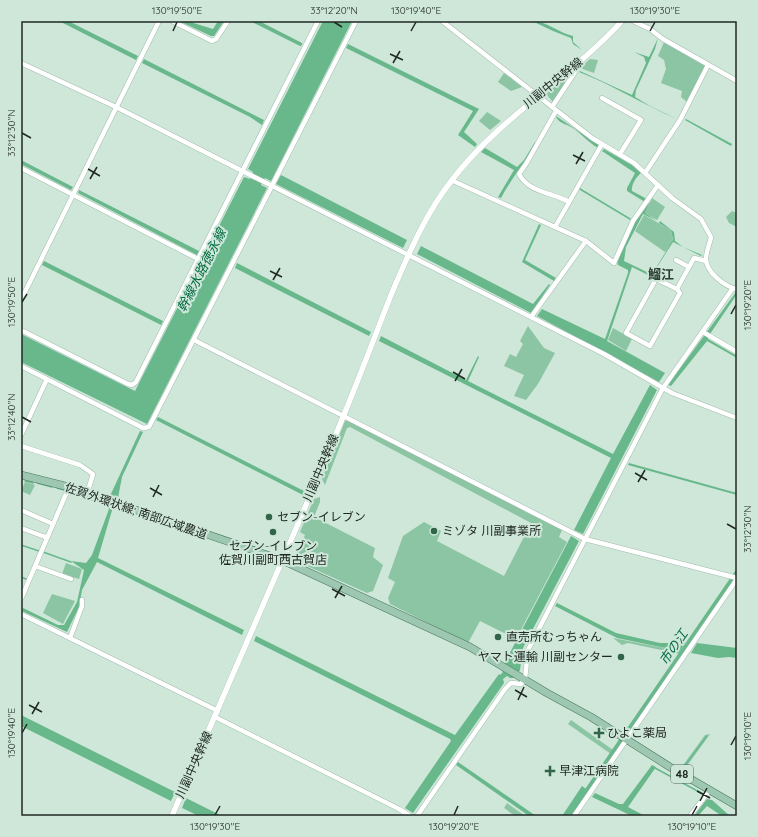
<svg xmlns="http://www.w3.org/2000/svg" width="758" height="837" font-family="Quicksand,'Noto Sans JP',sans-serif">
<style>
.green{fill:#8bc5a3}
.water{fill:#68b88c}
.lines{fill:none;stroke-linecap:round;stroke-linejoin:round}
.stream{stroke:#68b88c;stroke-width:1.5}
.canal{stroke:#68b88c;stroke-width:5.5}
.minor-casing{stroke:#a3bcad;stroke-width:5.5}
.tertiary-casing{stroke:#a3bcad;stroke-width:6}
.primary-casing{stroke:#47785d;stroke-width:8}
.minor{stroke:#fff;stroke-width:4.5}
.tertiary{stroke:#fff;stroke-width:5.5}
.primary{stroke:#9dc7b0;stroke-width:7}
.ticks{fill:none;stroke:#202923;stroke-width:1.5}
.poi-dot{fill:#316449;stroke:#cee7d8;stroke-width:1.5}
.labels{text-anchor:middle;stroke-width:4;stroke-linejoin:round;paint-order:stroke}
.shield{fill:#cee7d8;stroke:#546259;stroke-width:1}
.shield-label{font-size:11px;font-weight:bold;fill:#202923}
.street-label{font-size:12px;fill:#202923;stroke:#cee7d8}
.poi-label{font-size:12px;fill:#202923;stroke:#cee7d8;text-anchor:start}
.water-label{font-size:13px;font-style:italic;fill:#026941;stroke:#cee7d8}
.neighbourhood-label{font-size:13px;font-weight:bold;fill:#2b3f33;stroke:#cee7d8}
.neatline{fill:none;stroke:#202923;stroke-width:1.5}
.ticks-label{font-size:10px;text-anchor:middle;fill:#202923}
</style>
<rect width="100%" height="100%" fill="#cee7d8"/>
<g class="green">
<polygon points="664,42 706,66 687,102 681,97 682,91 661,83 666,69 664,60 658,56"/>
<polygon points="590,59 598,60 594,73 580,68"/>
<polygon points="571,72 573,73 553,102 546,94"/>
<polygon points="504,73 522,87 511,91 498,82"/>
<polygon points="487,112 501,121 490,130 479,121"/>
<polygon points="652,198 665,207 657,220 645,213"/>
<polygon points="732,211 737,213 737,227 729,223 726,217"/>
<polygon points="644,215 671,230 673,242 665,252 635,231"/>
<polygon points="528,326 544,348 555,353 538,384 526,400 514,396 524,375 504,366 510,354 516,357 523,344 520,341"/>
<polygon points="613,328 632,339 626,351 608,340"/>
<polygon points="347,420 562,530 559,537 567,542 516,639 480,621 468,643 390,604 388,598 395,582 388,578 403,536 424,522 441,531 437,541 504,576 531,523 350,427 347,428 325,485 322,479 345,421"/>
<polygon points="25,482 35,485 30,495 21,491"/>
<polygon points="320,497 320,502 314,517 375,548 373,557 383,565 373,591 367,593 294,560 305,535 300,532 314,499"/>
<polygon points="66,563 82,569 79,579 62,574"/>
<polygon points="52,594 75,601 63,624 43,613"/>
<polygon points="613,638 680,651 680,654 628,643 622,645"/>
<polygon points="571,720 613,750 611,754 568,724"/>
<polygon points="710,734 684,770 681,768 705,735"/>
<polygon points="507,803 525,816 515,816 504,808"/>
</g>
<g class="water">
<polygon points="59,21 68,21 138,56 136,60"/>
<polygon points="179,21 187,21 213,29 218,21 224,21 214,36 211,36"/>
<polygon points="250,21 259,21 302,43 302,45 300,46"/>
<polygon points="323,21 352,21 271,181 265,178 261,185 267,188 147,424 21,362 21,334 135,391 244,177 250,179 253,172 248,169"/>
<path d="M 532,21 C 547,21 559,33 573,36 L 573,42 L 582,50 L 573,44 L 571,38 L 553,31 Z"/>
<path d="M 658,38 L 655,49 L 636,90 L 635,97 L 650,106 L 677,119 C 644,105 613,85 579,72 L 580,71 L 632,95 L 646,63 L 644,57 L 634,52 L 649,57 Z"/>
<polygon points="348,44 479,109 464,132 477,144 475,147 458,135 473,111 346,48"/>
<polygon points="144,59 264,120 262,125 250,117 142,63"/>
<path d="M 556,116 L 600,146 L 598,148 C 587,142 579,130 567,125 C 562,123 557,121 556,116 Z"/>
<polygon points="686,119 732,144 731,146 685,120"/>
<path d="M 535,142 L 536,143 C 525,162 511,179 501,198 L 498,197 L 514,170 L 481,152 L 485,148 L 517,167 L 524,160 Z"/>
<path d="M 604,149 L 632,165 L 641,173 C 636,177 631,185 632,191 L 647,199 L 645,202 L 627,191 L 627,188 L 635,173 L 602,151 Z"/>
<polygon points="21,160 73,187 71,190 21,164"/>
<polygon points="281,175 407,240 403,248 276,184"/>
<polygon points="79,190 199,251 197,255 78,193"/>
<polygon points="650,202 645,213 657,221 643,214 626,247 624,261 649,273 654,271 673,240 671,230 659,223 660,221 674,232 675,241 683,247 702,255 701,256 673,242 652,275 648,275 632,267 607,341 665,373 659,382 537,316 542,309 605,339 628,273 628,270 618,265 617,261 635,222"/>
<polygon points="539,224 541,225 525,260 556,278 554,281 522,262"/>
<polygon points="421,246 533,304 549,284 550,285 531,313 417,254"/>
<polygon points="44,261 163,321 161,325 42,265"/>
<polygon points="237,263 371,332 369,336 235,268"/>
<polygon points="736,292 737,294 708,337 708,339 737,356 737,358 707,341 671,386 668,385"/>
<polygon points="381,336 466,380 478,356 479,357 468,381 613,454 650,385 657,390 583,534 574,530 611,458 379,341"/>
<polygon points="158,417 304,491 303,495 156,420"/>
<polygon points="140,431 143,432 122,477 118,498 110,496"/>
<polygon points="629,463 737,493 737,495 628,465"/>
<polygon points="100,502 113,507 98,558 244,630 242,635 97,562 82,590 79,607 67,632 22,611 23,608 58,625 64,625 77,602 84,570 71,561 86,563 92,555 109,509"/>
<polygon points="571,536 579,541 523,648 520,670 515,678 510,678 507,676 503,679 504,683 413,813 405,808 451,741 450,739 254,641 256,636 455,735 499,674 500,675 503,672 501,670"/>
<polygon points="557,603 616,633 660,643 685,643 680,651 617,638 555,606"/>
<polygon points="697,643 737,648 737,658 729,657 718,658 691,653"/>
<polygon points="21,715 175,792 171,801 21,726"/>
<polygon points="458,762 536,816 529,816 456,765"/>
<polygon points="652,765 656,767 628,807 645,816 632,816 592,797 595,793 619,804 623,804"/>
<polygon points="582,786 586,789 567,816 562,816"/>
<polygon points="186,798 222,816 199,816 182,808"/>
<polygon points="707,799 712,800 730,816 722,816 707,806 698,816 694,816"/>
</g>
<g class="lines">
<g class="stream">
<polyline points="580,189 630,219"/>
<polyline points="25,481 33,483"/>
<polyline points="37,483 52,487"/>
<polyline points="57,488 64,490"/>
<polyline points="70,492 78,495"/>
<polyline points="83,497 96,501"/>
<polyline points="21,545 39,551"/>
<polyline points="43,552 71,562"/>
<polyline points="21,577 26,579"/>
<polyline points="655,768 703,794"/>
<polyline points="683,768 707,736"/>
</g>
<g class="canal">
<polyline points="627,733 737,573"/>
<polyline points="570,816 622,740"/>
</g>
<defs>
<g id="minor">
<polyline points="172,21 212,41 216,39 228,21"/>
<path d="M 442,21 L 592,138 L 634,163 L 672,198 L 701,219 L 711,237 C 710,244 706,251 706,259 C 706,272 725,287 737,289"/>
<polyline points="633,21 650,29 663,39 737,81"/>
<polyline points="21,63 116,107 604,354 672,393 737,418"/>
<polyline points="602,98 641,120 620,154"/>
<polyline points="552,107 575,72 578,63"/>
<path d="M 556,111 L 526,164 L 519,174 C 529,193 552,192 569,202"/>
<polyline points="21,168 198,259"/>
<polyline points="645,173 680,120 708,65"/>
<polyline points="451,180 555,227"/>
<polyline points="586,241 614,263 633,221 658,185"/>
<polyline points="676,260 689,267"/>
<polyline points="677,289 656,279 626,333 650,346 680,293 677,289 694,258 706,261"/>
<polyline points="21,300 159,21"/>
<polyline points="531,317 586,241 555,227 602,144"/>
<polyline points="21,330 128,384 132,385 136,382 318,21"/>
<polyline points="703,332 737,352"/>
<polyline points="194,340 585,539 737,578"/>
<polyline points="21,366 143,428 149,427 356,21"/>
<polyline points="21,435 47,379"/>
<polyline points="21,446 80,465 93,474 87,494"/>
<polyline points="21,510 53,524"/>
<polyline points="21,528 45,537 48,536"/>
<polyline points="35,566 71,579"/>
<polyline points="21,599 69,487"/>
<polyline points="21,614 218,711"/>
<polyline points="70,638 82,606 82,600"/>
<polyline points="215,717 399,809 410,816"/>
<polyline points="417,816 505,689 511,683 521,684 525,679 528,650 663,388 733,288"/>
<polyline points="574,816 737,579"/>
<polyline points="690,816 710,790"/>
</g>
<path id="tertiary" d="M 172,816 C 228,683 288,551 343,417 C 360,376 375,336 391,295 C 408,255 425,214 452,180 C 500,117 570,78 622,21"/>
<polyline id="primary" points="21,475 69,487 282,560 470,647 547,693 591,717 670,767 737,806"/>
</defs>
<use href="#minor" class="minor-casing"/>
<use href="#tertiary" class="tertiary-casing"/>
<use href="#primary" class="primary-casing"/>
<use href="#minor" class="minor"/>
<use href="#tertiary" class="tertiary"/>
<use href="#primary" class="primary"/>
</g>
<path class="ticks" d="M 334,22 L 342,27M 173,31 L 177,22M 411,31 L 416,22M 650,31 L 655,22M 390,54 L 403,60M 393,63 L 400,51M 22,133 L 31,138M 573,155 L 585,161M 576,164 L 583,152M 88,169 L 100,176M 90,179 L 97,167M 270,271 L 282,277M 273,280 L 280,268M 22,302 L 27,294M 731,314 L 736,305M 453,372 L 465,379M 455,381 L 462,369M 22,417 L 31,422M 635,473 L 647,480M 638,482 L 645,470M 150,488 L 162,495M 153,497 L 159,485M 727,524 L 736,529M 332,589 L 345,596M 335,598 L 342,586M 515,690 L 527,697M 518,700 L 524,687M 29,705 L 42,712M 32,714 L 39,702M 22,733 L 27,724M 731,745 L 736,736M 697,791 L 710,798M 700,801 L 707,788M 215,815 L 220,806M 454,815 L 458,806M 692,815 L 697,806"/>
<g class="poi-dot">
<circle cx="269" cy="517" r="4"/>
<circle cx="434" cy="531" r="4"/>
<circle cx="273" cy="532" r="4"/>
<circle cx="498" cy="637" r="4"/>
<circle cx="621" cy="657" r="4"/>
<path d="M597 727h4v4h4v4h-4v4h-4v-4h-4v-4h4z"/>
<path d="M548 765h4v4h4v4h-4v4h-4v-4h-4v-4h4z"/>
</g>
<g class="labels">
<rect class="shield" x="671" y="765" width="22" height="18" rx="3"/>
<g class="shield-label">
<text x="682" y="778">48</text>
</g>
<g class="street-label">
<text transform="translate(553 83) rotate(-39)" y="4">川副中央幹線</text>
<text transform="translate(321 468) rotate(-67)" y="4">川副中央幹線</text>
<text transform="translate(136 511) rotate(19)" y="4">佐賀外環状線; 南部広域農道</text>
<text transform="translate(194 765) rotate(-66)" y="4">川副中央幹線</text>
</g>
<g class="poi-label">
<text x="277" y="521">セブン-イレブン</text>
<text x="442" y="535">ミゾタ 川副事業所</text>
<text x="273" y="550" text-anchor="middle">セブン-イレブン<tspan x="273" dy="14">佐賀川副町西古賀店</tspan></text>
<text x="506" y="641">直売所むっちゃん</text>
<text x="613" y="661" text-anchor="end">ヤマト運輸 川副センター</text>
<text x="607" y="737">ひよこ薬局</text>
<text x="559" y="775">早津江病院</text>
</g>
<g class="water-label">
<text transform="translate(201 270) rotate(-63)" y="5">幹線水路徳永線</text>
<text transform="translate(673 647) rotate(-55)" y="5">市の江</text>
</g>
<g class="neighbourhood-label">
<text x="661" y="279">鰡江</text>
</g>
</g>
<rect width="758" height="837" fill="none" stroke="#cee7d8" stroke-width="44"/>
<rect x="22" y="22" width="714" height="793" class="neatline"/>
<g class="ticks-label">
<text x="177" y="14">130°19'50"E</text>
<text x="334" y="14">33°12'20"N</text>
<text x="416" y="14">130°19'40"E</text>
<text x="655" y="14">130°19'30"E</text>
<text transform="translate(11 133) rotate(-90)" y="4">33°12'30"N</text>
<text transform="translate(11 302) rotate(-90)" y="4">130°19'50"E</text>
<text transform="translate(747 305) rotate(-90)" y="4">130°19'20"E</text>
<text transform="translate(11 417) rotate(-90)" y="4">33°12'40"N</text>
<text transform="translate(747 529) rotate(-90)" y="4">33°12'30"N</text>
<text transform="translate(11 733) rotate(-90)" y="4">130°19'40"E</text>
<text transform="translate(747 736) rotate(-90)" y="4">130°19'10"E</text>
<text x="215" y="830">130°19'30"E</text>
<text x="454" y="830">130°19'20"E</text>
<text x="692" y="830">130°19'10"E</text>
</g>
</svg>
